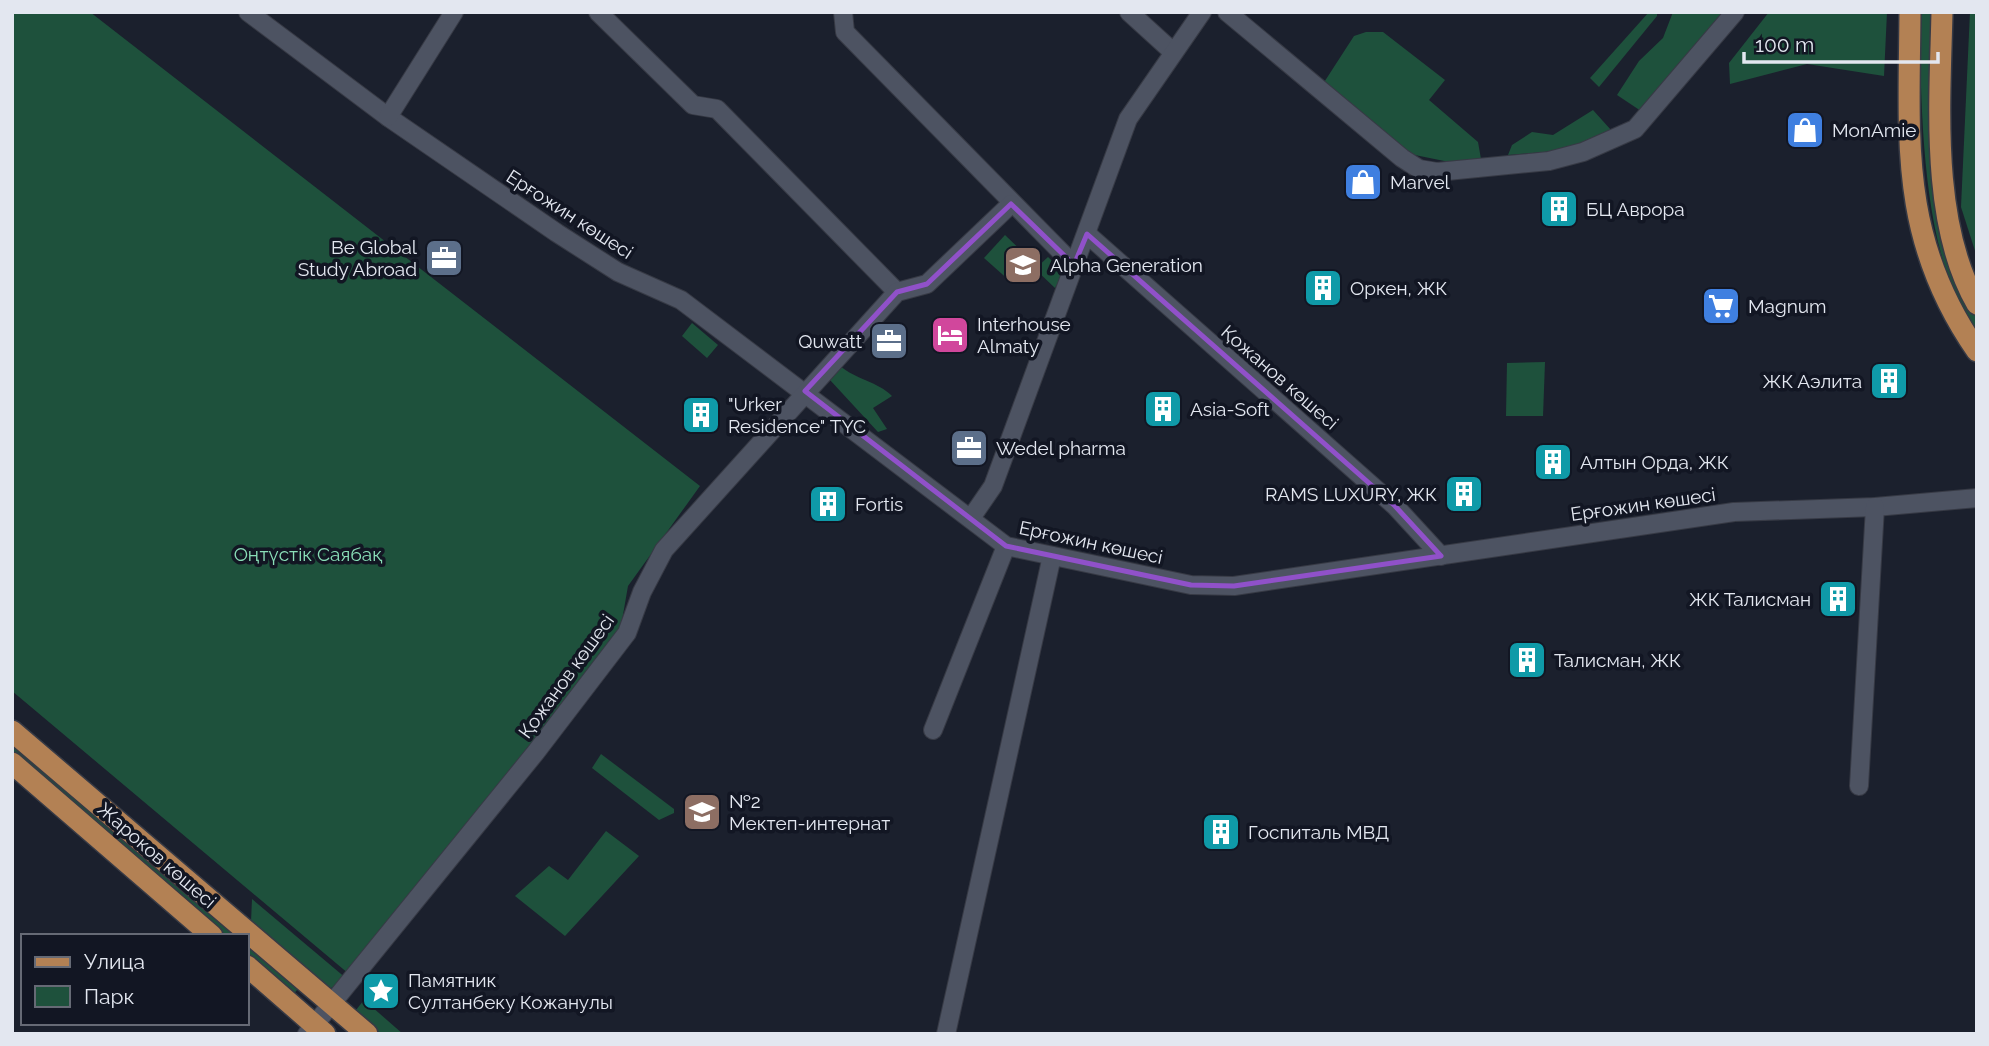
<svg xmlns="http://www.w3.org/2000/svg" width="1989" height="1046" font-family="Raleway,sans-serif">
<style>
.green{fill:#1e513c}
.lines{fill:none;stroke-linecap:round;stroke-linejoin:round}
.minor-casing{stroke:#373a45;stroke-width:20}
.major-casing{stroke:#373a45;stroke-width:24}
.minor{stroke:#4d5362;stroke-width:18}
.major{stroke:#b38154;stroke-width:21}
.marked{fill:none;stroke:#9051c9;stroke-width:5;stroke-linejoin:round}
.labels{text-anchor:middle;stroke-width:7;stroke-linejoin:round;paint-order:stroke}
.poi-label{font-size:19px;fill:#e3e7f0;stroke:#121623;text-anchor:start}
.street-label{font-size:19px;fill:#e3e7f0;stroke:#121623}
.park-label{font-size:19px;fill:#8adfb8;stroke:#121623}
</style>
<rect width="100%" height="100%" fill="#1b202d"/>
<g class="green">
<polygon points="12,12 90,12 700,486 628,586 620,632 510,776 349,974 12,691"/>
<polygon points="1649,12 1657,12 1657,16 1599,87 1590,78"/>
<polygon points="1673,12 1728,12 1641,111 1617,95 1639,61 1663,38"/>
<polygon points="1769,12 1887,12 1884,76 1807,64 1730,84 1729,63"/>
<path d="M 1919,12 L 1931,12 L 1931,121 L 1943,233 L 1977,320 L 1977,333 C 1919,256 1922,106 1919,12 Z"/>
<polygon points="1970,12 1977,12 1977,257 1961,207"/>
<polygon points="1366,32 1383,32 1445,80 1429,100 1478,142 1481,159 1459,164 1405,153 1321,87 1354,36"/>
<polygon points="1593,110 1611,130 1568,150 1508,155 1512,145 1532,132 1553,135"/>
<polygon points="1005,235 1030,259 1011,282 984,258"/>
<polygon points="1048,257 1064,272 1055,288 1035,269"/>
<polygon points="692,323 718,345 707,358 682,336"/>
<polygon points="1545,362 1543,416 1506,416 1507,363"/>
<path d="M 839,365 C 856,380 877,381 892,396 L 873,408 L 887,429 L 878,432 L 830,380 Z"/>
<polygon points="12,736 246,936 223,936 12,753"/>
<polygon points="601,754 674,809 674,813 659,820 592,768"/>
<polygon points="606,831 639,856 565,936 515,896 549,866 568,880"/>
<polygon points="252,899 347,979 332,988 328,987 251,922"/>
<polygon points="247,936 302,984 292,996 247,956"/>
<polygon points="364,1000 403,1034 381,1034 356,1010"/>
</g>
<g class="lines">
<defs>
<g id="minor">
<polyline points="248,12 388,117 557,233 618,272 681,300 1006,546 1191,585 1234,586 1734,512 1875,507 1977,498"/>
<polyline points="598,12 693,105 717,109 897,292"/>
<polyline points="843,12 845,32 1074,265"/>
<polyline points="1129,12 1173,52"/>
<polyline points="1227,12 1402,158 1419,169 1437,172 1549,161 1583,152 1635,129 1735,12"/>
<polyline points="388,117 454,12"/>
<polyline points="1087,234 1395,506 1441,556"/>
<polyline points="971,518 993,486 1128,119 1202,12"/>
<polyline points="933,730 1006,546"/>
<polyline points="1859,786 1875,507"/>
<polyline points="307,1034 536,752 627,633 642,592 664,550 897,292 927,284 1011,204"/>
<polyline points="946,1034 1052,556"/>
</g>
<g id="major">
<path d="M 1910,12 C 1909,141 1899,239 1977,351"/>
<path d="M 1942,12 C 1940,102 1930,223 1977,304"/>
<polyline points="12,731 367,1034"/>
<polyline points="12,763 212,936"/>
<polyline points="247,966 325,1034"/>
</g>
</defs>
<use href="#minor" class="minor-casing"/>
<use href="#major" class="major-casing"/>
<use href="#minor" class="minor"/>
<use href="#major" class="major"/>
</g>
<path class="marked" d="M 1011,204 L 1074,265 L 1087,234 L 1395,506 L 1441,556 L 1234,586 L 1191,585 L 1006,546 L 805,391 L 897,292 L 927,284 Z"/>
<defs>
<symbol id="shop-square" viewBox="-11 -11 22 22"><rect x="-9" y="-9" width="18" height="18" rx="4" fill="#3f7fe0" stroke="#121623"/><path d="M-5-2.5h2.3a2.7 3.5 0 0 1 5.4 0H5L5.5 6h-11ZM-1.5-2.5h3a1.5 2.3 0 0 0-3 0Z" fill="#fff"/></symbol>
<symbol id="building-square" viewBox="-11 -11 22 22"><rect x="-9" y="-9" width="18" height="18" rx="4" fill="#0f9aa8" stroke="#121623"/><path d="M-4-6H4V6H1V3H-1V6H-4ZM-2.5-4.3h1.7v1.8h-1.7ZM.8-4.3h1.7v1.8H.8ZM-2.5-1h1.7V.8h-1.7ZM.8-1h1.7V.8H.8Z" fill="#fff"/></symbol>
<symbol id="office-square" viewBox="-11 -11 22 22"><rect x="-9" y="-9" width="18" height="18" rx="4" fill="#5c6f8a" stroke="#121623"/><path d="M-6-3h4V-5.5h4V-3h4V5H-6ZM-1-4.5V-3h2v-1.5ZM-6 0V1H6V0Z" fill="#fff"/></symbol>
<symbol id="school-square" viewBox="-11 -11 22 22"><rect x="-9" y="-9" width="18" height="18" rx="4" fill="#8d6e63" stroke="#121623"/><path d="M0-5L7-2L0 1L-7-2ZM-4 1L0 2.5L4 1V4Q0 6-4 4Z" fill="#fff"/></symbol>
<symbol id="supermarket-square" viewBox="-11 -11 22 22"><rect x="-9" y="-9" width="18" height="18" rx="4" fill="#3f7fe0" stroke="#121623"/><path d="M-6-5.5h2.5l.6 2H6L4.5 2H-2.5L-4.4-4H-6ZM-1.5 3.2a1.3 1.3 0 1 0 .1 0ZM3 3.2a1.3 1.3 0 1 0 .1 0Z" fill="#fff"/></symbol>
<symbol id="hotel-square" viewBox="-11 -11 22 22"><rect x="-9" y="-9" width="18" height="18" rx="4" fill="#d1479c" stroke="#121623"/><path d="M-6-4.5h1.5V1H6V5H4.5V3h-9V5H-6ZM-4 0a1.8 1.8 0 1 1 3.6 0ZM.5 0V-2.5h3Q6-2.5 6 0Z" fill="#fff"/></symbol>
<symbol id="sight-square" viewBox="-11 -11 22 22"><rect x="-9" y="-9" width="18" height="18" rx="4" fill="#0f9aa8" stroke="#121623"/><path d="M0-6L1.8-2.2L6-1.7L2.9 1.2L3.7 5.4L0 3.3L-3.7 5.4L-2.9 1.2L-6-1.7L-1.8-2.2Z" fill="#fff"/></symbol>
</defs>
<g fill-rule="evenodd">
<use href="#shop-square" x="1783" y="108" width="44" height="44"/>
<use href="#shop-square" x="1341" y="160" width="44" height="44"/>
<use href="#building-square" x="1537" y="187" width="44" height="44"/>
<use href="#office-square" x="422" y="236" width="44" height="44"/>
<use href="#school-square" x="1001" y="243" width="44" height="44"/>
<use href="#building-square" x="1301" y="266" width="44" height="44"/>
<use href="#supermarket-square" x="1699" y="284" width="44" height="44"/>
<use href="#hotel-square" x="928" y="313" width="44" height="44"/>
<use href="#office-square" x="867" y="319" width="44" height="44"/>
<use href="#building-square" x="1867" y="359" width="44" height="44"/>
<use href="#building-square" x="1141" y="387" width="44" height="44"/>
<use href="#building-square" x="679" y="393" width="44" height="44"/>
<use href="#office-square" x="947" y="426" width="44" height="44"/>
<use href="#building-square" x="1531" y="440" width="44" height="44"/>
<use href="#building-square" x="1442" y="472" width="44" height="44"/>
<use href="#building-square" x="806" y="482" width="44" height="44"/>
<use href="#building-square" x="1816" y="577" width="44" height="44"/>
<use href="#building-square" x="1505" y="638" width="44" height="44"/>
<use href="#school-square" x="680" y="790" width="44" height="44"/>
<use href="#building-square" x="1199" y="810" width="44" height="44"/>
<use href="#sight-square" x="359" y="969" width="44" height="44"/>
</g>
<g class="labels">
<g class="poi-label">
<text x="1832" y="137">MonAmie</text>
<text x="1390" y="189">Marvel</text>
<text x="1586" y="216">БЦ Аврора</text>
<text x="417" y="254" text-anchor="end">Be Global<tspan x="417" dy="22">Study Abroad</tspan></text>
<text x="1050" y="272">Alpha Generation</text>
<text x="1350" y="295">Оркен, ЖК</text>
<text x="1748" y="313">Magnum</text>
<text x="977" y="331">Interhouse<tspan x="977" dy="22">Almaty</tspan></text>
<text x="862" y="348" text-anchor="end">Quwatt</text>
<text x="1862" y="388" text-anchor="end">ЖК Аэлита</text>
<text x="728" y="411">"Urker<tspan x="728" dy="22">Residence" ТҮС</tspan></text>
<text x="1190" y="416">Asia-Soft</text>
<text x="996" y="455">Wedel pharma</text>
<text x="1580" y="469">Алтын Орда, ЖК</text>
<text x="1437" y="501" text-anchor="end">RAMS LUXURY, ЖК</text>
<text x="855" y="511">Fortis</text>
<text x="1811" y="606" text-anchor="end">ЖК Талисман</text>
<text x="1554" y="667">Талисман, ЖК</text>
<text x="729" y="808">№2<tspan x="729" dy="22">Мектеп-интернат</tspan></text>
<text x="1248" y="839">Госпиталь МВД</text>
<text x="408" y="987">Памятник<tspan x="408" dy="22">Султанбеку Кожанулы</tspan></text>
</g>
<g class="street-label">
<text transform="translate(570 214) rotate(33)" y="7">Ерғожин көшесі</text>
<text transform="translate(1280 377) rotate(41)" y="7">Қожанов көшесі</text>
<text transform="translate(1643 504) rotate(-8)" y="7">Ерғожин көшесі</text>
<text transform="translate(1091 542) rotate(12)" y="7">Ерғожин көшесі</text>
<text transform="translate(566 676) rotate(-54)" y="7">Қожанов көшесі</text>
<text transform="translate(157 855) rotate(41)" y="7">Жароков көшесі</text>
</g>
<g class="park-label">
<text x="308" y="561">Оңтүстік Саябақ</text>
</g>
</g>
<rect width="1989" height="1046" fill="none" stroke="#e3e7f0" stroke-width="28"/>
<rect x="21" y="934" width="228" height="91" fill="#121623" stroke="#666a75" stroke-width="2"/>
<rect x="35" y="957" width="35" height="10" fill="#b38154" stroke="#666a75" stroke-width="2"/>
<text x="84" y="969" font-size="21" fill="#e3e7f0">Улица</text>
<rect x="35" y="986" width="35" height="21" fill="#1e513c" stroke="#666a75" stroke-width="2"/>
<text x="84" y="1004" font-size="21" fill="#e3e7f0">Парк</text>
<path d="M1744 52v10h194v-10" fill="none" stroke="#e3e7f0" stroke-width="3.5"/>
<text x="1755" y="52" font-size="21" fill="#e3e7f0" stroke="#121623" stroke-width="5" paint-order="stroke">100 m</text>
</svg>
